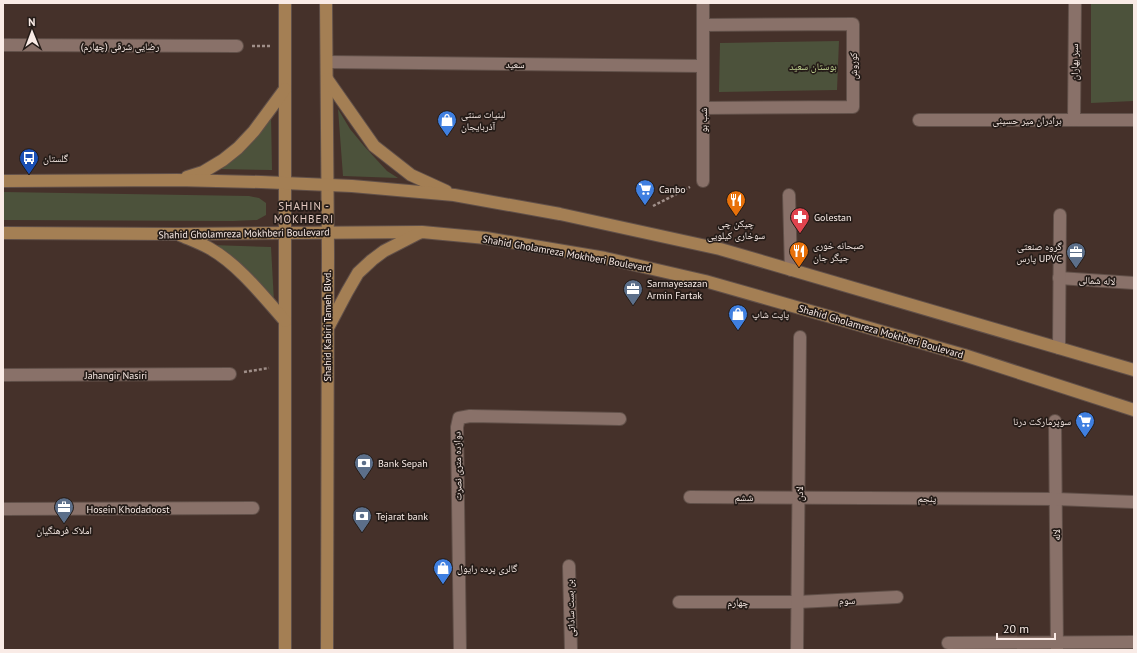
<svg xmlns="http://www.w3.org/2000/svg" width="1137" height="653" font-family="'PT Sans','Noto Naskh Arabic',sans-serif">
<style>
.green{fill:#4c523b}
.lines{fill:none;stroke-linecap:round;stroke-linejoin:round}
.street-casing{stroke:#615049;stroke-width:14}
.secondary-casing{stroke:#615049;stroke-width:14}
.path{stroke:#a08f89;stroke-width:2.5;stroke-dasharray:3 2;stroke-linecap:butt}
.street{stroke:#897169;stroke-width:12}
.secondary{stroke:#a47f54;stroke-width:12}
.labels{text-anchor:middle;stroke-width:3.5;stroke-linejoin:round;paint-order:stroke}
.street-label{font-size:10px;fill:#f9ebe6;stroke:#251c18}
.park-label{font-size:10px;fill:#c2d592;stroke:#251c18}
.poi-label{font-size:10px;fill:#f9ebe6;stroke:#251c18;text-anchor:start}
.neighbourhood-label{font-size:11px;letter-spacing:1px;fill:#e4cac1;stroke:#251c18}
</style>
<rect width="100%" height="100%" fill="#45312a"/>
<g class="green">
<polygon points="1091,3 1134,3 1134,101 1091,103"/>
<polygon points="839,41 837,90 719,92 720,43"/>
<polygon points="338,109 350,129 364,146 387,171 398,178 343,176"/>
<path d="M 271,115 L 272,170 L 218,169 C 237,153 260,138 271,115 Z"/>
<polygon points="3,192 249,196 259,198 266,203 266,215 257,220 233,221 3,220"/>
<polygon points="211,245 271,247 274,302"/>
</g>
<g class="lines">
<defs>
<g id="street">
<polyline points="703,25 853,24 853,107 703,108"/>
<polyline points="3,45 237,46"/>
<polyline points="327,62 703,66"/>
<polyline points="919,120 1134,120"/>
<polyline points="1074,120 1075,3"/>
<polyline points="703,181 703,3"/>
<polyline points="789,195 791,270"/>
<polyline points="1059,278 1134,283"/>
<polyline points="1059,348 1060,215"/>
<polyline points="3,375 230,374"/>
<polyline points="1055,421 1057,650"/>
<polyline points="690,497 1056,499 1134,502"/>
<polyline points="3,509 253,508"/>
<polyline points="569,566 571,650"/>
<polyline points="679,602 798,602 897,597"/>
<polyline points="948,643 1134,642"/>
<polyline points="460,650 457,427 459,418 470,416 620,419"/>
<polyline points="797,650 800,337"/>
</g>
<g id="secondary">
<polyline points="285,3 285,650"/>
<polyline points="326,3 328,254 327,650"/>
<polyline points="327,79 374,146 411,175 446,191"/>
<polyline points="187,177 203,172 223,160 238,148 254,131 285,89"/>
<polyline points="3,181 177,180 261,182 352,186 454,195 560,214 720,249 1134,370"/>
<polyline points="3,233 177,234 422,232 486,238 605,258 705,281 964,355 1134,410"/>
<path d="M 180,235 C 189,239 200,243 209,248 C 238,264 263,296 285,321"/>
<polyline points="329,326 347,292 358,273 372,260 384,251 419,233"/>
</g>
</defs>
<use href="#street" class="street-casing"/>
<use href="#secondary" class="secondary-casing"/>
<g class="path">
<polyline points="252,46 271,46"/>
<polyline points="653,206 690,187"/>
<polyline points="244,372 269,368"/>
</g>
<use href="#street" class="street"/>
<use href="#secondary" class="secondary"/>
</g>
<defs>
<symbol id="shop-pin" viewBox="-11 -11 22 30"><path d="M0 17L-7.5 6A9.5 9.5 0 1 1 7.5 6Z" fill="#3f7fe0" stroke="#251c18"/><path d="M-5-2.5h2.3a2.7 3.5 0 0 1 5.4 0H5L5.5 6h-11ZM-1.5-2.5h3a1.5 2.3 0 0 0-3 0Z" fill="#fff"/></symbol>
<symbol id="bus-pin" viewBox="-11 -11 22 30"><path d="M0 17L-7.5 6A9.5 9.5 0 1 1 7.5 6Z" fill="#1a4fb4" stroke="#251c18"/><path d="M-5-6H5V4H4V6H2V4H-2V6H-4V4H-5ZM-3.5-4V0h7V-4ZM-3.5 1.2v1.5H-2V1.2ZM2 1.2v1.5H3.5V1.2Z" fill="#fff"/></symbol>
<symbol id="supermarket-pin" viewBox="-11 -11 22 30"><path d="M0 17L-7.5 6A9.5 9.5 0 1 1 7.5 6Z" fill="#3f7fe0" stroke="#251c18"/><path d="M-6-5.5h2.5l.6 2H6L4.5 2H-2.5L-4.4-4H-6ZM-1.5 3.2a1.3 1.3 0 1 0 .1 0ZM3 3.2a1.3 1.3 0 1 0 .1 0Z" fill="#fff"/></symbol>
<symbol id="restaurant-pin" viewBox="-11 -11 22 30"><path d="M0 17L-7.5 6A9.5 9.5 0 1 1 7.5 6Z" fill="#e8710a" stroke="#251c18"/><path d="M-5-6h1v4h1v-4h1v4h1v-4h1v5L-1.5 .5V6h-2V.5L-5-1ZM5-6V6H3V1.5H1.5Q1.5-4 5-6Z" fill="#fff"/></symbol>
<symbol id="pharmacy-pin" viewBox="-11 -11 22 30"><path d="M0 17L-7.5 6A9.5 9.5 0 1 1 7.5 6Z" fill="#e0444e" stroke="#251c18"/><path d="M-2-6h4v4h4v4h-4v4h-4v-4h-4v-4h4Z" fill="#fff"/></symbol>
<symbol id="office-pin" viewBox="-11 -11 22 30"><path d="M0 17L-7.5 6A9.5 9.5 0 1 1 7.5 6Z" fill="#5c6f8a" stroke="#251c18"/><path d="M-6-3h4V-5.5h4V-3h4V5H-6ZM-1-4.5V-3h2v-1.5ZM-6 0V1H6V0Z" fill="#fff"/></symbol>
<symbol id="bank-pin" viewBox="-11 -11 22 30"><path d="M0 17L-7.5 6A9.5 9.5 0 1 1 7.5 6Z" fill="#5c6f8a" stroke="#251c18"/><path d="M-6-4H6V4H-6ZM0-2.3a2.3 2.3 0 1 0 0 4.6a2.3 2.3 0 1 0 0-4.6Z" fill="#fff"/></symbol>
</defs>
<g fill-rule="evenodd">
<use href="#shop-pin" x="436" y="109" width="22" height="30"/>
<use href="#bus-pin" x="18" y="147" width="22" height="30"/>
<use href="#supermarket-pin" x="634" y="178" width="22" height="30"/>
<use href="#restaurant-pin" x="725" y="189" width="22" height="30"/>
<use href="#pharmacy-pin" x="789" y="206" width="22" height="30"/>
<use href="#restaurant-pin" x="788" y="240" width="22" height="30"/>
<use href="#office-pin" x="1065" y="241" width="22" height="30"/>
<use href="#office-pin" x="622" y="278" width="22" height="30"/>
<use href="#shop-pin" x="727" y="303" width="22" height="30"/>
<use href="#supermarket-pin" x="1074" y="410" width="22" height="30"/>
<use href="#bank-pin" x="353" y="452" width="22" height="30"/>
<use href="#office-pin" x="53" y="496" width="22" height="30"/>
<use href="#bank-pin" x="351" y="505" width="22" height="30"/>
<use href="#shop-pin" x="432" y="557" width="22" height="30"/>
</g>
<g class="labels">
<g class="street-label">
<text x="120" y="50">رضایی شرقی (چهارم)</text>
<text transform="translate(1074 62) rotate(-90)" y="4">سبز بهاران</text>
<text transform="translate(515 64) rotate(1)" y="4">سعید</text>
<text transform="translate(853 66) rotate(-90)" y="4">کوروش</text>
<text transform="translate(703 120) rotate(-90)" y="4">شب بو</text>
<text x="1027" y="124">برادران میر حسینی</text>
<text transform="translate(244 233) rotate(-1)" y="4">Shahid Gholamreza Mokhberi Boulevard</text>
<text transform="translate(567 253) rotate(10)" y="4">Shahid Gholamreza Mokhberi Boulevard</text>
<text transform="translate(1097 280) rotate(3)" y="4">لاله شمالی</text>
<text transform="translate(327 326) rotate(-90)" y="4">Shahid Kabiri Tameh Blvd.</text>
<text transform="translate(881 331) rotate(16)" y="4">Shahid Gholamreza Mokhberi Boulevard</text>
<text x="116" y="379">Jahangir Nasiri</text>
<text transform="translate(457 466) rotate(-91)" y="4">دوازده متری نصرت</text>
<text transform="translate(799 494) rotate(-90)" y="4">لادن</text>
<text x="744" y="501">ششم</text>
<text x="927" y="502">پنجم</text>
<text x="128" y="513">Hosein Khodadoost</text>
<text transform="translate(1056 535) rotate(-91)" y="4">لاله</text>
<text transform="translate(847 600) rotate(-2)" y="4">سوم</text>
<text x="738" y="606">چهارم</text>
<text transform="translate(570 608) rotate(-92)" y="4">بن بست ساداتی</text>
</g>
<g class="park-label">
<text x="813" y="70">بوستان سعید</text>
</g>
<g class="poi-label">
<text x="461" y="118">لبنیات سنتی<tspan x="461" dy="12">آذربایجان</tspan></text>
<text x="43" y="162">گلستان</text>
<text x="659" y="193">Canbo</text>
<text x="814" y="221">Golestan</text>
<text x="736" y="227" text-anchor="middle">چیکن چی<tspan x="736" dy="12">سوخاری کیلویی</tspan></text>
<text x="813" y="249">صبحانه خوری<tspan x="813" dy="12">جیگر جان</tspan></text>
<text x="1062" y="250" text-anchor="end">گروه صنعتی<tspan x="1062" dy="12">پارس UPVC</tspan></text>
<text x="647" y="287">Sarmayesazan<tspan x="647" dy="12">Armin Fartak</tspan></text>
<text x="752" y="318">پاپت شاپ</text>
<text x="1071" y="425" text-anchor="end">سوپرمارکت درنا</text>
<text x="378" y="467">Bank Sepah</text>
<text x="376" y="520">Tejarat bank</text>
<text x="64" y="534" text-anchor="middle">املاک فرهنگیان</text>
<text x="457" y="572">گالری پرده رایول</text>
</g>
<g class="neighbourhood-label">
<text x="304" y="210">SHAHIN -<tspan x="304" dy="13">MOKHBERI</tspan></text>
</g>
</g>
<rect width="1137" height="653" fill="none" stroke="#f9ebe6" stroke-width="8"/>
<g transform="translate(32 32) rotate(359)" stroke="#251c18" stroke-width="3" paint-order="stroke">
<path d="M0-3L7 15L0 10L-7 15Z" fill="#f9ebe6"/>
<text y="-6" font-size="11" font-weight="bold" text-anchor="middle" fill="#f9ebe6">N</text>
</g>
<path d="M997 633v6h58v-6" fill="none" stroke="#f9ebe6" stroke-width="2"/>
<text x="1003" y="633" font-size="12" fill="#f9ebe6" stroke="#251c18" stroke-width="3" paint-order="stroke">20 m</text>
</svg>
